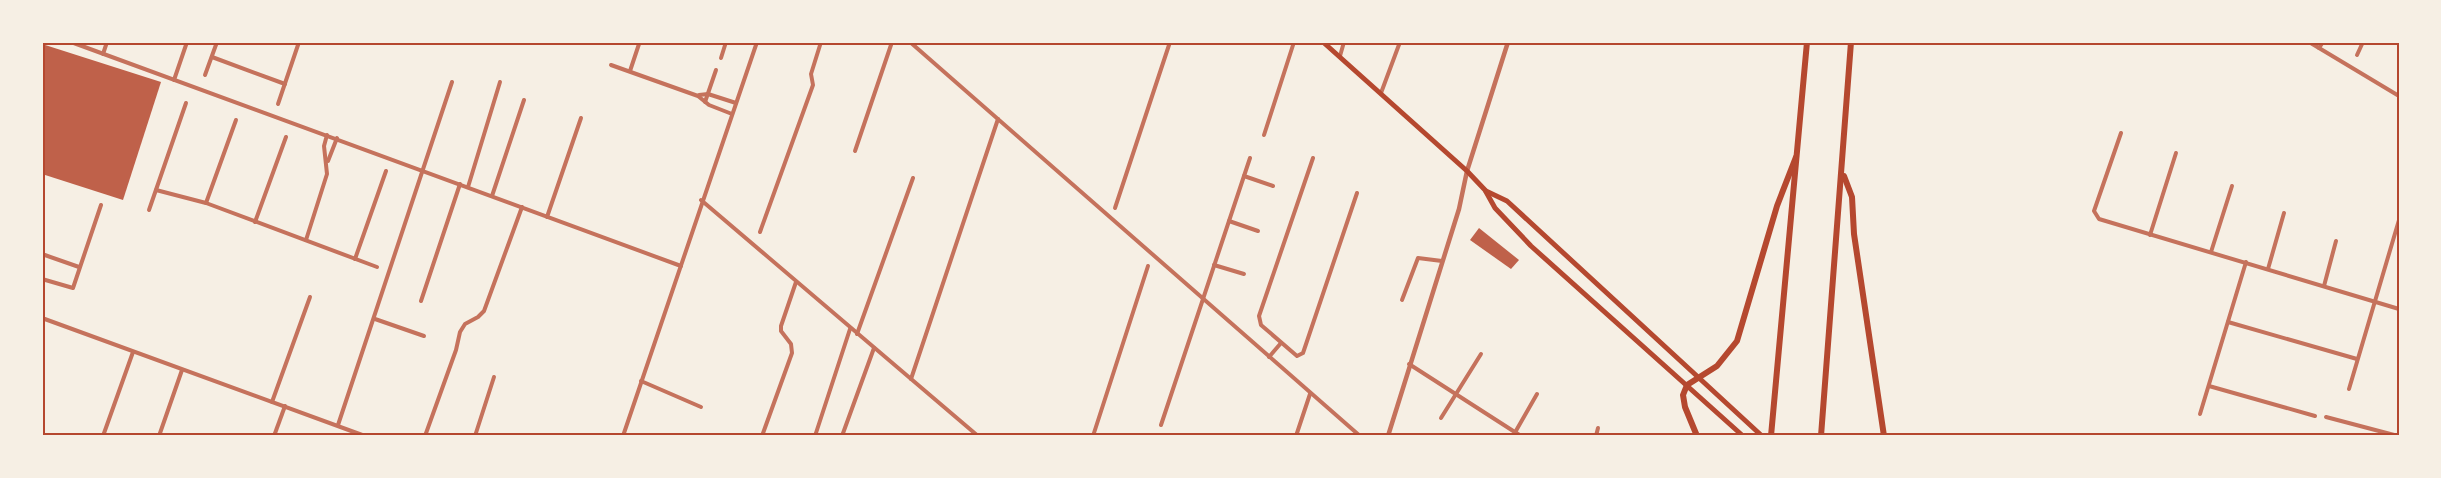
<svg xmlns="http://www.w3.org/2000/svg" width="2441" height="478" font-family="Overpass,sans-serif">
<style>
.building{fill:#bf614a}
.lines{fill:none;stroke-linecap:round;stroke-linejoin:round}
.minor{stroke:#c5725c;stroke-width:4}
.tertiary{stroke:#c5725c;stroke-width:4.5}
.secondary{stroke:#b5482f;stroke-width:5}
.trunk{stroke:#b5482f;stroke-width:6}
.neatline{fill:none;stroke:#b5482f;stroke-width:2}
</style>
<rect width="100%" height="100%" fill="#f6efe4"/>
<g class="building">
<polygon points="42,44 161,82 123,200 42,174"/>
<polygon points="1479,228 1519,260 1511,269 1470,240"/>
</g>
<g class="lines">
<g class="minor">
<polyline points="71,42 681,266"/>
<polyline points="910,42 1360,436"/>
<polyline points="2309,42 2399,96"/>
<polyline points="2319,48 2323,42"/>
<polyline points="103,54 107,42"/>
<polyline points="2357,55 2363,42"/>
<polyline points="1340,56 1344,42"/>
<polyline points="212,57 285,84"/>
<polyline points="721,58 726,42"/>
<polyline points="611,65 698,96 709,105 732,114"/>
<polyline points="630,71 639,44"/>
<polyline points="205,75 217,42"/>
<polyline points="174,80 187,42"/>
<polyline points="1381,93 1400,42"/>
<polyline points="699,95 708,94 736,103"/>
<polyline points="705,102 716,70"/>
<polyline points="278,104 299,42"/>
<polyline points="2121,133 2094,211 2099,219 2399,309"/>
<polyline points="1264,135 1294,42"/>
<polyline points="855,151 892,42"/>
<polyline points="1313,158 1259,316 1261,325 1297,356 1303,353 1357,193"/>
<polyline points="328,161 337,138"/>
<polyline points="1244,176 1273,186"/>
<polyline points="468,187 500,82"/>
<polyline points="156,190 206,203 377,267"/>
<polyline points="492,196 524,100"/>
<polyline points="701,200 978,436"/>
<polyline points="206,203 236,120"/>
<polyline points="1115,208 1170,42"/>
<polyline points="149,210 186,103"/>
<polyline points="547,217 581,118"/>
<polyline points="1229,221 1258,231"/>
<polyline points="255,222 286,137"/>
<polyline points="760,232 813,85 811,74 821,42"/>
<polyline points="2150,235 2176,153"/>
<polyline points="306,240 327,174 324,146 327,135"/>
<polyline points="2211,252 2232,186"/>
<polyline points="42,254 79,267"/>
<polyline points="355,259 386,171"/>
<polyline points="1214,265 1244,274"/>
<polyline points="2268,269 2284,213"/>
<polyline points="42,279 73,288 101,205"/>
<polyline points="2324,286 2336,241"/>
<polyline points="1402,300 1418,258 1442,261"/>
<polyline points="421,301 460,184"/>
<polyline points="42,318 365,436"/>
<polyline points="375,319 424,336"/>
<polyline points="2228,322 2357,359"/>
<polyline points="857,334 913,178"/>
<polyline points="1269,357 1281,343"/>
<polyline points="1409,364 1521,436"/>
<polyline points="911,379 998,119"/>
<polyline points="641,381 701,407"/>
<polyline points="2209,386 2315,416"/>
<polyline points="2349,389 2399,220"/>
<polyline points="272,402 310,297"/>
<polyline points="2200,414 2246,262"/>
<polyline points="2326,417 2398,436"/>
<polyline points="1441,418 1481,354"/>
<polyline points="338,425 452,82"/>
<polyline points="1161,425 1250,158"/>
<polyline points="103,436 133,352"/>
<polyline points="159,436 182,370"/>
<polyline points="274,436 285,406"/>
<polyline points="425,436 456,350 460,332 465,324 478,317 484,311 522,207"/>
<polyline points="475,436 494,377"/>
<polyline points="623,436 757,42"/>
<polyline points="762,436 792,353 791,344 781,331 781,326 796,282"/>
<polyline points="815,436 850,329"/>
<polyline points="842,436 874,348"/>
<polyline points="1093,436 1148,266"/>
<polyline points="1157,436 1157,435"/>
<polyline points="1296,436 1310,394"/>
<polyline points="1513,436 1537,394"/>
<polyline points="1596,436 1598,428"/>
</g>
<polyline class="tertiary" points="1388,436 1459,209 1467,171 1508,42"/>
<g class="secondary">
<polyline points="1323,42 1467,171 1485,190 1495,208 1531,246 1743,436"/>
<polyline points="1486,191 1507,201 1762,436"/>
</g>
<g class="trunk">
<polyline points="1844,176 1852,197 1854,234 1884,436"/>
<polyline points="1697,436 1685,407 1683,395 1687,385 1717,366 1737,341 1777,206 1796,157"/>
<polyline points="1771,436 1807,42"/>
<polyline points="1821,436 1851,42"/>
</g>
</g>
<rect width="2441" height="478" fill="none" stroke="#f6efe4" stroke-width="87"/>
<rect x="44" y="44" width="2354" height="390" class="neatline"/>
</svg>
